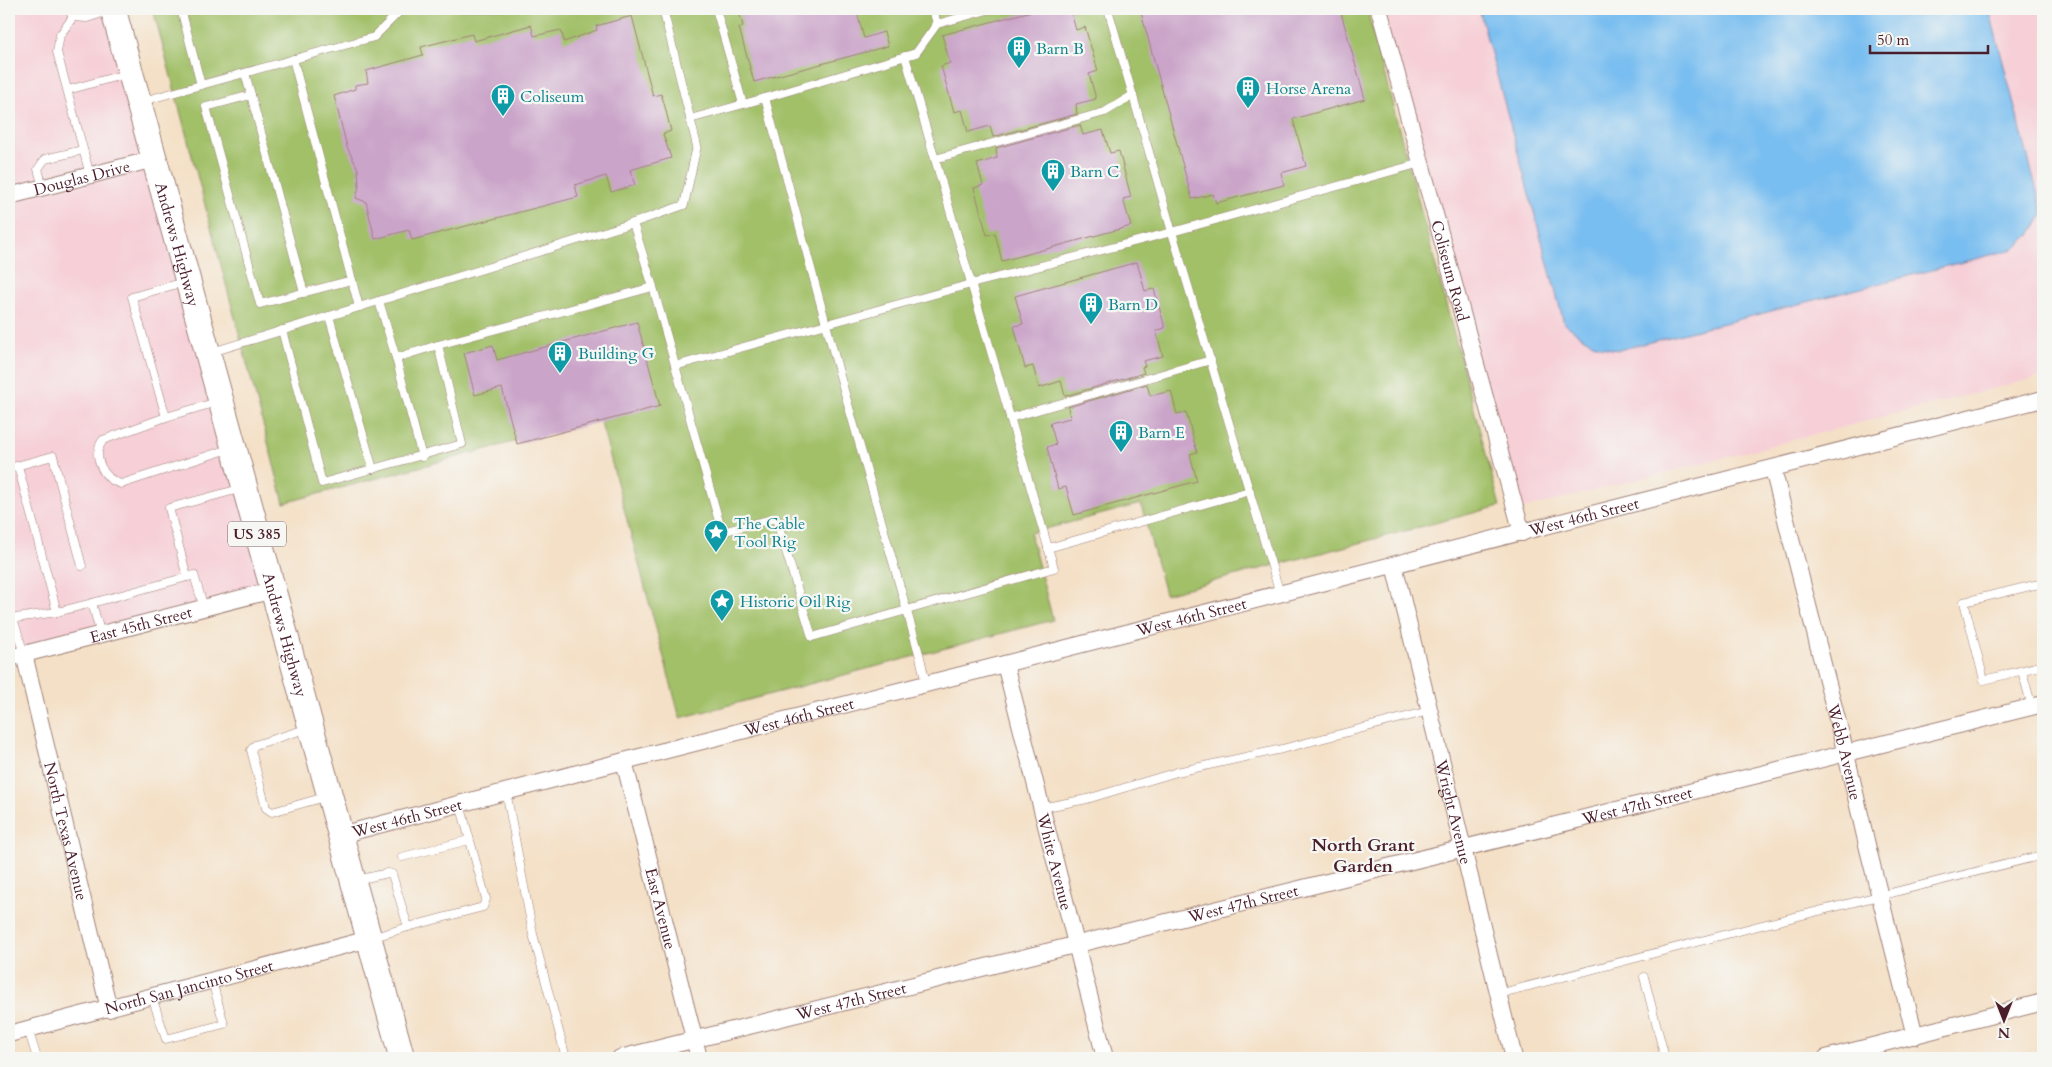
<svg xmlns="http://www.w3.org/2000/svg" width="2052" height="1067" font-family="Cardo,serif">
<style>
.built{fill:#f6cfd7}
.green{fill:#a1c068;stroke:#76704a}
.water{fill:#79bef0;stroke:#626e8e}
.building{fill:#caa4c9}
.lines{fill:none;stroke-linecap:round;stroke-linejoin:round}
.lane-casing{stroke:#9f8078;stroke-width:9}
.street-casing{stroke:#9f8078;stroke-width:18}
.primary-casing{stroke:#9f8078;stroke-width:27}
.lane{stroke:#fff;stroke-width:8}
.street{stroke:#fff;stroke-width:16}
.primary{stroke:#fff;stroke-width:25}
.labels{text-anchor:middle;stroke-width:4.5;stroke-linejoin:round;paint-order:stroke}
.shield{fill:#f6f6f2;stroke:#7e6067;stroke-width:1}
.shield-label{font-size:15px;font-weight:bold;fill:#4a1f2b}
.culture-label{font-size:16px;fill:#0d838f;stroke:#f6f6f2;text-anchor:start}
.street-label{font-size:16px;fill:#4a1f2b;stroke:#f6f6f2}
.neighbourhood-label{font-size:18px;font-weight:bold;fill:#4a1f2b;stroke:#f6f6f2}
</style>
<rect width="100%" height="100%" fill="#f6f6f2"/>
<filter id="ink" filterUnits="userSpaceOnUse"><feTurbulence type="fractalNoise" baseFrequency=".02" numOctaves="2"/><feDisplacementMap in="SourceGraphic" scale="10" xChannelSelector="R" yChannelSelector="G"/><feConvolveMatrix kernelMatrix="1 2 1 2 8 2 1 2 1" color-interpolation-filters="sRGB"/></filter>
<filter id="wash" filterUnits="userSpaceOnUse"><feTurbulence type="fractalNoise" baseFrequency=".0096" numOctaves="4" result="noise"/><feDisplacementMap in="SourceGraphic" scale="20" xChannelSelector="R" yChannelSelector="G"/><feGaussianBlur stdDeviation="1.12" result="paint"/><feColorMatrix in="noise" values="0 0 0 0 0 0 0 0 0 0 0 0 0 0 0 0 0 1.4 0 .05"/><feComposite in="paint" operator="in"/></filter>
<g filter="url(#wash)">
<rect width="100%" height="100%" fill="#f4e0c6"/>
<g class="built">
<polygon points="9,9 113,9 273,590 9,659"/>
<polygon points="1378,9 2043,9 2043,376 1515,511"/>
</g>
<polygon class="green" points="153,9 1367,9 1500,506 1165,594 1141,504 1030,533 1053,620 680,718 600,419 284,503"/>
<path class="water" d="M 1479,9 L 1989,9 L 2043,214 L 2030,235 L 2014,249 L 1619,350 C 1595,348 1582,337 1564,323 Z"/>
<g id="blocks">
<g class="building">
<polygon points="738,9 856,9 864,38 884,32 888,46 754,82 739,28 743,26"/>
<polygon points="1039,9 1070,9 1076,30 1085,27 1098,71 1089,74 1096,99 1076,104 1077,114 993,137 990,126 968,132 962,110 954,112 941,66 950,63 942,35"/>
<polygon points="1140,9 1340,9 1365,99 1293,119 1306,166 1281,173 1284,185 1216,203 1213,194 1192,199"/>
<polygon points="632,16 653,96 661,94 664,103 671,131 663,134 671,158 630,170 635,185 611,192 606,176 575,185 578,197 412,240 409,230 375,239 366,202 356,198 359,186 358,169 347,147 334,96 355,89 355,85 368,83 366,71 423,55 421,47 472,34 474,41 531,25 534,36 561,30 564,42 597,30 596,26"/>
<polygon points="1080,125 1083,135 1103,130 1110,153 1119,151 1131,197 1123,199 1131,226 1002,261 995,233 987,235 974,188 983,185 977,164 997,158 996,148"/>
<polygon points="1137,262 1145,291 1154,289 1165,328 1156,331 1163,356 1143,361 1145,366 1142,367 1144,373 1065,396 1061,381 1039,388 1033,366 1025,368 1014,326 1023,324 1015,296"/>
<polygon points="637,322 660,406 517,444 502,388 475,395 464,353 493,345 497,360"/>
<polygon points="1147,384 1150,396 1171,391 1177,414 1186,412 1197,452 1190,454 1197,481 1074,515 1066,487 1058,489 1047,447 1056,444 1050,423 1070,418 1068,407"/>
</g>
</g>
</g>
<g filter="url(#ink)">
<use href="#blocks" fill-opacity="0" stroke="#9f8078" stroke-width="1"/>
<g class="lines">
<defs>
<g id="lane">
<polyline points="68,9 73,17 87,18 109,11"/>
<polyline points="181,9 201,85"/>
<polyline points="716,9 743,104"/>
<polyline points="933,9 937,24"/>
<polyline points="73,17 60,35 57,52 90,175"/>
<polyline points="293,59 359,307"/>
<polyline points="245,73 251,95"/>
<polyline points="68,90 129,73"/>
<polyline points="765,98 916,53 937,24 991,9"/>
<polyline points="143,101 374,37 402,9"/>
<polyline points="690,119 765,98 840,376 920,657 926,684"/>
<polyline points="935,159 1105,112 1133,95"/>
<polyline points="43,187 38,169 45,159 83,150"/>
<polyline points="184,282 132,297 166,417 217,402"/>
<polyline points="653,287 722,532 776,518 812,637 1054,568 905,56"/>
<polyline points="304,293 251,95 206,107 260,304 352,280"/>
<polyline points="379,301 396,358"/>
<polyline points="329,316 373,469"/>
<polyline points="282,330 322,483 462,444 438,345 396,358 422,457"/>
<polyline points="438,345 653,287 633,223"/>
<polyline points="212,352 633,223 684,205 697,146 663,9"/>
<polyline points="675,366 971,284 1172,232 1108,9"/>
<path d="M 166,417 L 103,440 C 91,456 103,479 121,484 L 232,448"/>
<polyline points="1010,418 1211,360"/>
<polyline points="18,466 57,612"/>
<polyline points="9,468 53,456 82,566"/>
<polyline points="1048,548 1250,491"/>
<polyline points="187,577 194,575 204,608"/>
<polyline points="2043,583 1964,602 1984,680 2043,665"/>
<polyline points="1280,594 1172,232 1421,163"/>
<polyline points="92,603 187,577 169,508 243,488"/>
<polyline points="13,618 24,654"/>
<polyline points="9,619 57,612 92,603 101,635"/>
<polyline points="2022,671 2032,707"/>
<polyline points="309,728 255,745 251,750 266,808 272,812 325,797"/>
<polyline points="506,791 533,934 566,1058"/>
<polyline points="1041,808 1087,799 1177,772 1282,749 1429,711"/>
<polyline points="402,857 469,840"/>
<polyline points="357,880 388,873 392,874 408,927"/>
<polyline points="371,938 408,927 483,907 486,899 460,804"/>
<polyline points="1644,977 1665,1058"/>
<polyline points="1498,994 1758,926 2043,855"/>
<polyline points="152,997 166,1039 224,1024 212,981"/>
<polyline points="28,1029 37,1058"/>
</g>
<g id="street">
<path id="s1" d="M 1379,9 L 1522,533"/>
<path id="s2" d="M 9,196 L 154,159"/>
<path id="s3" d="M 1773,469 L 1846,754 L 1868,849 L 1915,1036"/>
<path id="s4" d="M 1394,565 L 1514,1058"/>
<path id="s5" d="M 24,654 L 109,1009"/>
<path id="s6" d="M 9,658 L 273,590"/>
<path id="s7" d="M 1005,664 L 1105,1058"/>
<path id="s8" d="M 624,761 L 699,1058"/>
<path id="s9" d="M 340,835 L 624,761 L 2043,399"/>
<path id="s10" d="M 9,1034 L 369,939"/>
<path id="s11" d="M 620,1058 L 2043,704"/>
<polyline points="1826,1058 2043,1002"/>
</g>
<g id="primary">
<path id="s12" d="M 113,9 L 402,1058"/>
</g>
</defs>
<use href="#lane" class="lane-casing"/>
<use href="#street" class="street-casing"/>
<use href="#primary" class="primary-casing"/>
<use href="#lane" class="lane"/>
<use href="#street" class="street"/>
<use href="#primary" class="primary"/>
</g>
</g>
<defs>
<symbol id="building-pin" viewBox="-11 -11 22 30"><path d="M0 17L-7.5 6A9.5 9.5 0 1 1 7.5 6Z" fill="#0f9aa8" stroke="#f6f6f2"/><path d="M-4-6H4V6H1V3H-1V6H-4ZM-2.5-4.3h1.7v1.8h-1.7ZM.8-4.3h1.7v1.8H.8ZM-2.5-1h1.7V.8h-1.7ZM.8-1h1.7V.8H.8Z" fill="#fff"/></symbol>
<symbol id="sight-pin" viewBox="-11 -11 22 30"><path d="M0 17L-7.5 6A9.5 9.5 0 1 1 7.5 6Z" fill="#0f9aa8" stroke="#f6f6f2"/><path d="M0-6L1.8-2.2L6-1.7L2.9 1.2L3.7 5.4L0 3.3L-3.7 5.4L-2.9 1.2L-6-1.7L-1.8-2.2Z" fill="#fff"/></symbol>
</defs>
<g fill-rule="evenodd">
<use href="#building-pin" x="1005" y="34" width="28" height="38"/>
<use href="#building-pin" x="1234" y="74" width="28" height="38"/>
<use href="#building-pin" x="489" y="82" width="28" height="38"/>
<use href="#building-pin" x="1039" y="157" width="28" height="38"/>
<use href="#building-pin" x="1077" y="290" width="28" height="38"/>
<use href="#building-pin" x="546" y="339" width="28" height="38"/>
<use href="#building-pin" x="1107" y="418" width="28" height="38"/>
<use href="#sight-pin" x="702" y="518" width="28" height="38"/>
<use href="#sight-pin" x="708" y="587" width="28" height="38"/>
</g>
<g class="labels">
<rect class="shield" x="228" y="521.5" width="58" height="25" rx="4"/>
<g class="shield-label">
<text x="257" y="539">US 385</text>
</g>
<g class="culture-label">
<text x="1036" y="54">Barn B</text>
<text x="1266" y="94">Horse Arena</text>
<text x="520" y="102">Coliseum</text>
<text x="1070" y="177">Barn C</text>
<text x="1108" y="310">Barn D</text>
<text x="578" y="359">Building G</text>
<text x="1138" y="438">Barn E</text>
<text x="734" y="529">The Cable<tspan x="734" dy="18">Tool Rig</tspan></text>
<text x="740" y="607">Historic Oil Rig</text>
</g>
<g class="street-label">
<text dy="6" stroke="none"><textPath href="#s2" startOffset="75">Douglas Drive</textPath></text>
<text dy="6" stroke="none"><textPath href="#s12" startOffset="244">Andrews Highway</textPath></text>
<text dy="6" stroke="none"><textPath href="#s1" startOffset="271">Coliseum Road</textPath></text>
<text dy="6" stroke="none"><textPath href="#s9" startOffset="1284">West 46th Street</textPath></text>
<text dy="6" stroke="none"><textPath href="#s9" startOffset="879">West 46th Street</textPath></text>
<text dy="6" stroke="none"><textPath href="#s6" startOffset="136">East 45th Street</textPath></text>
<text dy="6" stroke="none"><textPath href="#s12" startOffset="649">Andrews Highway</textPath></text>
<text dy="6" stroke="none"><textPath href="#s9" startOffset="474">West 46th Street</textPath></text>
<text dy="6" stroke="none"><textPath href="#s3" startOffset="292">Webb Avenue</textPath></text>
<text dy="6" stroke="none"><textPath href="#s11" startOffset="1048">West 47th Street</textPath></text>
<text dy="6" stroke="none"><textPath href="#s4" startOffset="254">Wright Avenue</textPath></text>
<text dy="6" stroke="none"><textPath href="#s9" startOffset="69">West 46th Street</textPath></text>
<text dy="6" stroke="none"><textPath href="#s5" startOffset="182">North Texas Avenue</textPath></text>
<text dy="6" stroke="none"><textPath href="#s7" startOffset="204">White Avenue</textPath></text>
<text dy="6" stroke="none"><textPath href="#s11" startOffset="642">West 47th Street</textPath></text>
<text dy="6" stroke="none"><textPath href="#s8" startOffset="152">East Avenue</textPath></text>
<text dy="6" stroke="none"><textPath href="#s10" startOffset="186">North San Jancinto Street</textPath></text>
<text dy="6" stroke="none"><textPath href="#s11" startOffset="238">West 47th Street</textPath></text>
</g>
<g class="neighbourhood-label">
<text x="1363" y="851">North Grant<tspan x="1363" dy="21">Garden</tspan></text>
</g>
</g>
<rect width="2052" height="1067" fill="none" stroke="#f6f6f2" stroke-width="30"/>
<g transform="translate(2004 1020) rotate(180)" stroke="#f6f6f2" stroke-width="4" paint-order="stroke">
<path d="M0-4L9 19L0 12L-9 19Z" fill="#4a1f2b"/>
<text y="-8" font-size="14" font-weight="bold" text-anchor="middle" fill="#4a1f2b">N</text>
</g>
<path d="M1870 45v8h118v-8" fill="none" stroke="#4a1f2b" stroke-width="2.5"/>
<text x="1877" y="45" font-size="15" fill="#4a1f2b" stroke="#f6f6f2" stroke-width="4" paint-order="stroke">50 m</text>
</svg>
